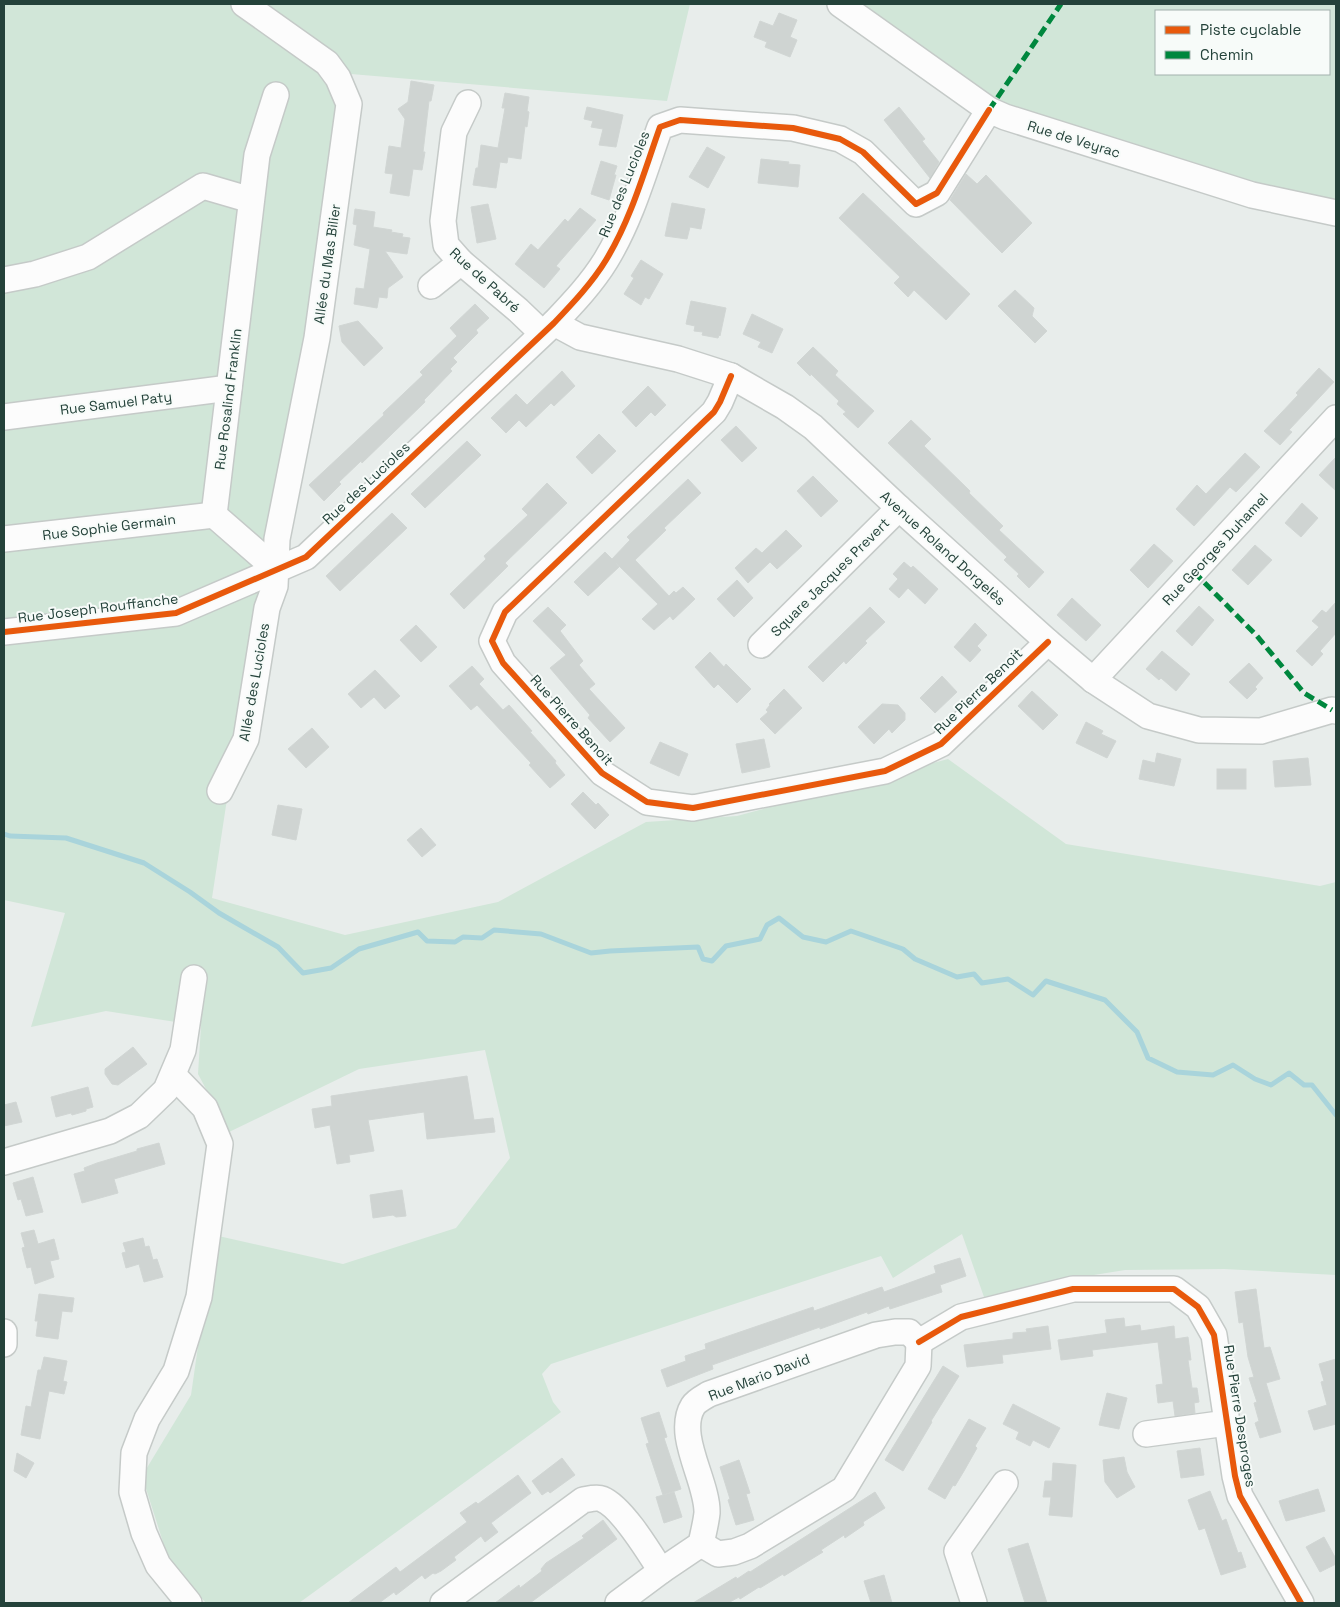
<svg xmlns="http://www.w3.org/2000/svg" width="1340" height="1607" font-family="'Space Grotesk',sans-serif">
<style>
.green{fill:#d1e6d8;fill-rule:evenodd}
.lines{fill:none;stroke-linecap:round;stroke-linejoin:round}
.stream{stroke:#a9d4db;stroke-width:5}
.building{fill:#cfd4d2;stroke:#d1d6d4}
.minor-casing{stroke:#c5cac8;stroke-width:28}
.minor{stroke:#fcfcfc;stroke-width:25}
.quiet{stroke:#00873e;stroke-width:5;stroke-dasharray:10 5;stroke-linecap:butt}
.cycleway-casing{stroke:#f7fbf9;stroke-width:9}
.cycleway{stroke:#e8590c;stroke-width:6}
.labels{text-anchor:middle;stroke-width:4;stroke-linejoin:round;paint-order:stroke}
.street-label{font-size:14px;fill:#24423a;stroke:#f7fbf9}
</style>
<rect width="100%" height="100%" fill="#e8edeb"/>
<g class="green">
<polygon points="4,4 690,4 667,101 351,74 254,621 212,898 345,935 498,902 646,822 737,816 948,759 1066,844 1320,886 1336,882 1336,1275 1224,1269 1125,1270 1069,1279 984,1297 962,1234 893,1278 881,1256 551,1364 542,1374 553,1402 561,1412 299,1603 206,1603 170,1564 142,1476 191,1395 214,1235 343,1264 456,1228 510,1158 485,1050 359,1069 229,1132 198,1074 201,1026 106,1011 31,1027 65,913 4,900"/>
<path d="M 857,4 L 1336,4 L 1336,207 L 1312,203 L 1000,105 ZM 1156,11 L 1329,11 L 1329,74 L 1156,74 Z"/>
</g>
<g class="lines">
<polyline class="stream" points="4,834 10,836 66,838 144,863 190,892 219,913 278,947 303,973 331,968 359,949 418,932 427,941 455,942 463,937 482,938 494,930 541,934 591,953 610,951 698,947 703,959 712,961 726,946 760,939 767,925 779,918 803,937 826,942 851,931 903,949 915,959 957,977 974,974 982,983 1008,979 1033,995 1046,981 1105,1000 1137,1032 1148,1058 1177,1072 1213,1075 1233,1065 1255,1079 1271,1085 1289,1073 1304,1085 1312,1085 1336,1115"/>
</g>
<g class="building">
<polygon points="779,13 797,20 790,37 797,40 790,57 765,47 767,42 754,37 760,21 773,26"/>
<polygon points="411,81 434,85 431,101 429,101 423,152 425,152 422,170 413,169 409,196 390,193 393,174 385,173 389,146 401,148 405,119 398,109 408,102"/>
<polygon points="505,93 529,97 527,111 529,112 527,127 525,126 521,159 508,157 507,163 500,162 496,188 473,185 476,168 478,168 481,145 498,148 505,108 502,108"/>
<polygon points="587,107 623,115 616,147 599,145 603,129 591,127 593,121 584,119"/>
<polygon points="899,107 925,139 922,141 939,162 930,178 884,120"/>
<polygon points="707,147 725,157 708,188 689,177"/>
<polygon points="761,159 789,162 788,164 800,165 798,187 758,183"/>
<polygon points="601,161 617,166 614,175 616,175 609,200 591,194"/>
<polygon points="966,174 977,184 986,175 1032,223 1002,253 950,200"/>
<polygon points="863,193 970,294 946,320 914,290 908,297 894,283 900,277 839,218"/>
<polygon points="672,203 705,209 701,229 690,227 687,239 665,236"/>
<polygon points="488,204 496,239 477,243 471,207"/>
<polygon points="580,208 596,220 556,266 560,269 544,288 515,264 531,244 538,250 565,219 568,222"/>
<polygon points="355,209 375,212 373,227 392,230 391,232 403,234 402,237 410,238 407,254 385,251 403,277 388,288 387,298 379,297 377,308 354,304 356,288 364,289 370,249 354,245 357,225 353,224"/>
<polygon points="641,260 663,274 649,299 645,297 641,305 624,294 634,278 631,276"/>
<polygon points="1015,290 1034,308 1032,316 1047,331 1035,343 998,306"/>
<polygon points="691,301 726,308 720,336 719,335 718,338 702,335 703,332 694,331 695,326 686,324"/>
<polygon points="475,304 489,318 476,330 478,333 453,358 457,362 450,369 452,371 424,400 425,402 362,463 361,461 339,482 341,484 324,501 309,485 384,415 383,413 423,375 420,372 457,336 450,328"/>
<polygon points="752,314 783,329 772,353 758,347 761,342 743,334"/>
<polygon points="358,321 383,348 364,366 342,342 339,326"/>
<polygon points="813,347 838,371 835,375 874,411 858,428 843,414 846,412 837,404 839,401 811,374 810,376 797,363"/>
<polygon points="1319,368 1334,382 1289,430 1292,432 1280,445 1264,431 1298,395 1296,393"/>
<polygon points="562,371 575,386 554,406 551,403 526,427 519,420 506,433 491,418 516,394 527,405"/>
<polygon points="648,386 666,405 655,416 651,412 636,427 622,412"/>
<polygon points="911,420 931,439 924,446 970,491 969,493 1003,526 999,530 1044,572 1029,588 1017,576 1019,574 1004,560 1007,557 888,443"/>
<polygon points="736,426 757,448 742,462 721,440"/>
<polygon points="599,434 616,451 592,474 576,457"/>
<polygon points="467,441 481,455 425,508 411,494"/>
<polygon points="1245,453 1260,467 1236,492 1230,487 1194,526 1176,509 1197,485 1206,494"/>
<polygon points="1336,457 1336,491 1319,475"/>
<polygon points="813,476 838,501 821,517 797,491"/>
<polygon points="688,479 701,493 664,528 666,530 635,560 669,596 674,591 676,593 683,587 695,599 673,620 670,616 654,630 642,619 658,604 616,563 619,567 588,596 574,582 605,552 612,559 630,540 627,537"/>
<polygon points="547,483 567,503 505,563 508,566 464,609 450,594 486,559 484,556 528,515 522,509"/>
<polygon points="1302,503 1318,518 1301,537 1285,523"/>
<polygon points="392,513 407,528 340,591 326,576"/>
<polygon points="786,530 802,546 777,569 770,562 748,583 735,568 756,548 762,553"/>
<polygon points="1154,544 1173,561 1148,588 1130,570"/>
<polygon points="1255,545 1272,560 1248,585 1232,570"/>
<polygon points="904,562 911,568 913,566 938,589 925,604 908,588 899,598 889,589 898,579 893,574"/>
<polygon points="737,580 753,598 734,617 717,599"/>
<polygon points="1072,598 1101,625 1086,641 1057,615"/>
<polygon points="1336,602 1336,633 1320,651 1323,654 1312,666 1296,651 1319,627 1312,621 1322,610 1326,613"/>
<polygon points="1199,606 1214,620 1192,646 1176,631"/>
<polygon points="548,607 566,625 560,631 583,661 579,665 595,684 589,689 625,728 610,742 588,718 590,715 550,668 566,655 533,621"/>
<polygon points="870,607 885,622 865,641 867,643 846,664 844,661 823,682 808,667"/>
<polygon points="975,623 987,635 977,646 981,650 970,662 954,647"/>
<polygon points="416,625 437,647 421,662 400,640"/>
<polygon points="1162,651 1190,674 1176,691 1161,678 1159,680 1146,669"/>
<polygon points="710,652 724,667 726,664 751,689 737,703 718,684 714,688 695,667"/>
<polygon points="1249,663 1263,678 1255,687 1257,689 1247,699 1229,682"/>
<polygon points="472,666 484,679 479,684 503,710 509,705 532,731 530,732 556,761 555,763 565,775 550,788 529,765 531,763 477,705 471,710 449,686"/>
<polygon points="375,670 400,696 385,709 374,697 361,708 348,694"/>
<polygon points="942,676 957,692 935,713 920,698"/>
<polygon points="784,689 802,708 775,734 760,719 768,712 766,710 770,705 769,704"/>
<polygon points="1032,691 1058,715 1043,730 1018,706"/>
<polygon points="882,704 898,705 905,713 905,720 892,733 889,729 874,744 858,727"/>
<polygon points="1086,722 1103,731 1101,734 1116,741 1107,758 1076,743"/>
<polygon points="312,728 329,747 306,768 288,749"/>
<polygon points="764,739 770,767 742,773 736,744"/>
<polygon points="660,742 688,754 679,776 650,763"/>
<polygon points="1157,753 1181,759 1174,786 1139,779 1143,760 1155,763"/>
<polygon points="1308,758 1311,785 1275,787 1273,761"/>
<rect x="1217" y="769" width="29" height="20"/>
<polygon points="583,792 596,805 598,803 609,815 595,829 571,804"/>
<polygon points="278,805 302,809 296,840 272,835"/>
<polygon points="421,828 436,845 422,857 407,840"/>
<polygon points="133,1047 147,1064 118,1085 112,1084 105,1074 105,1069"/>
<polygon points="467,1076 474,1120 493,1118 495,1132 427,1139 424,1112 368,1120 374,1151 349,1155 350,1162 337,1164 330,1125 315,1128 312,1109 332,1106 331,1096"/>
<polygon points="88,1087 93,1107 86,1109 86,1111 72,1115 71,1113 56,1117 51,1097"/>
<polygon points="16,1102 22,1122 4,1126 4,1105"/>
<polygon points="159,1143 165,1164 114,1179 118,1193 82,1203 74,1174 85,1171 84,1168 97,1163 137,1151 137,1149"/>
<polygon points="33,1177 43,1212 26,1216 21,1199 18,1200 13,1183"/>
<polygon points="402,1190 406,1216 396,1217 393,1215 373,1218 370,1195"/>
<polygon points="34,1230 38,1244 54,1239 59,1259 50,1261 54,1277 35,1284 31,1267 27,1268 22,1248 25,1247 21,1233"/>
<polygon points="143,1238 145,1247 149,1246 153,1260 157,1259 163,1277 144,1282 139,1264 126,1268 122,1253 126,1252 123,1243"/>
<polygon points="960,1258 966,1276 940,1285 942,1292 890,1309 889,1306 868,1314 867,1312 820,1329 820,1327 712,1365 713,1369 667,1387 661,1370 686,1361 685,1356 706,1349 705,1344 813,1307 814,1311 882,1287 884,1292 936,1273 934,1266"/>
<polygon points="1256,1289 1264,1348 1270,1347 1280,1379 1266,1383 1281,1432 1260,1438 1255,1423 1259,1421 1254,1403 1257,1402 1249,1378 1254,1377 1248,1357 1243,1322 1239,1323 1235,1292"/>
<polygon points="39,1294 74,1298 72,1312 62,1311 58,1339 36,1336 38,1321 35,1321"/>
<polygon points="1124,1318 1125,1327 1140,1325 1141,1331 1174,1326 1175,1339 1188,1337 1191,1360 1188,1360 1192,1388 1197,1388 1199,1402 1194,1403 1195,1413 1175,1416 1173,1401 1158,1403 1156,1385 1163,1384 1158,1342 1092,1350 1093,1356 1061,1360 1058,1340 1107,1333 1105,1320"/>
<polygon points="1048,1326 1051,1349 1002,1355 1003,1363 967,1367 964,1345 1013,1339 1013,1333 1027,1332 1026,1329"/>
<polygon points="44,1357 67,1361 63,1381 67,1382 64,1394 49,1391 40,1439 21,1435 26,1406 31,1407 38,1370 41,1370"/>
<polygon points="1336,1359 1336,1424 1314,1430 1308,1411 1327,1405 1321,1382 1324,1381 1319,1364"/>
<polygon points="943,1366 959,1376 931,1421 932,1422 903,1471 885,1460"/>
<polygon points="1107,1393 1127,1398 1119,1429 1099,1425"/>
<polygon points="1013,1404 1060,1428 1049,1448 1033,1440 1030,1446 1016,1439 1019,1432 1003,1424"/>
<polygon points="659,1412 667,1437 664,1438 681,1489 663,1495 646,1444 649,1443 641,1418"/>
<polygon points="969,1419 986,1428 975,1446 977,1448 964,1471 955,1486 953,1485 945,1499 928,1489"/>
<polygon points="1200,1448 1204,1475 1181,1478 1177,1451"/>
<polygon points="17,1453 34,1463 26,1478 14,1471"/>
<polygon points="1124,1457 1127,1472 1135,1487 1117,1498 1105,1482 1103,1460"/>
<polygon points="562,1458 575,1475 550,1493 548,1491 542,1495 532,1481"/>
<polygon points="739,1460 750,1493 746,1494 754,1520 736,1525 728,1500 730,1499 720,1467"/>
<polygon points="1053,1463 1076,1465 1072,1517 1049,1515 1051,1497 1043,1497 1045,1481 1052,1481"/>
<polygon points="518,1475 531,1493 491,1523 498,1532 485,1542 481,1536 454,1557 456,1560 441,1571 435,1574 433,1573 425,1579 422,1575 396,1595 394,1592 379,1603 348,1603 396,1567 400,1572 467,1522 460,1513 476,1502 478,1504"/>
<polygon points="1318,1489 1325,1511 1286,1521 1279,1501"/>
<polygon points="1210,1491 1222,1521 1226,1519 1238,1553 1241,1552 1246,1567 1221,1575 1205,1528 1199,1530 1188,1500"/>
<polygon points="674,1492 682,1517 664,1523 656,1497"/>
<polygon points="875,1492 885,1508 863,1522 864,1525 845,1538 844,1535 821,1550 823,1552 784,1576 783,1574 760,1588 759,1587 740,1599 739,1597 728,1603 693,1603 736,1577 737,1579 749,1571 750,1572"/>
<polygon points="603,1520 617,1539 530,1603 495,1603 519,1585 520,1588 542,1571 541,1569 546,1563 584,1538 582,1536"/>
<polygon points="1324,1537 1336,1559 1336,1564 1320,1572 1306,1547"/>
<polygon points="1028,1543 1047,1603 1025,1603 1008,1549"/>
<polygon points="884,1575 892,1603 871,1603 864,1581"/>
</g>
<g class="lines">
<defs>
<g id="minor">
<polyline points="840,4 989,110 1005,117 1252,195 1336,213"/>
<polyline points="276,95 257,155 214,515 277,570"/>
<polyline points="468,103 454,132 443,221 446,245 461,262 518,310 542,333"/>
<polyline points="4,280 35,274 88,257 203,186 251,200"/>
<polyline points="431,286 461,262"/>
<polyline points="554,323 580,337 678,359 731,376 785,407 813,427 899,508 1048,642 1093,680 1148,716 1199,730 1261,731 1332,710 1336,711"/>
<polyline points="731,376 720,402 714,412 505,612 492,641 503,663 602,773 647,802 693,808 885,771 941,744 1048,642"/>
<polyline points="4,417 229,388"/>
<polyline points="4,539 214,515"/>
<path d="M 4,632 L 176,613 L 306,557 L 554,323 C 573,303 592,283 606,260 C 631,219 644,172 660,127 L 680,120 L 793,128 L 840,139 L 863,152 L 916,204 L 937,193 L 989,110"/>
<polyline points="761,645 899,508"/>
<polyline points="1093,680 1336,418"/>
<polyline points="220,791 246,739 267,608 275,586 277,539 317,338 349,104 338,78 327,63 244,4"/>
<polyline points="173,1075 205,1108 220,1144 199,1297 176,1371 147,1419 134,1453 132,1492 144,1533 158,1565 189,1603"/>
<polyline points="4,1162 110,1131 139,1116 166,1090 183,1050 194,978"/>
<polyline points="4,1332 4,1344"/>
<polyline points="919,1342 961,1317 1073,1289 1174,1289 1198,1307 1214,1335 1235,1476 1240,1496 1301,1603"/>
<polyline points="1146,1434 1227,1423"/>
<polyline points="701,1544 718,1554 734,1552 750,1546 844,1489 918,1366 919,1342"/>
<path d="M 661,1571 L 701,1544 C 703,1534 706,1523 707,1513 C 708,1482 675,1435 693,1406 C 696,1401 704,1397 709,1394 L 876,1335 L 895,1332 L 909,1332 L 919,1342"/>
<path d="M 443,1603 L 583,1500 C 589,1499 597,1497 602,1499 C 622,1507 649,1552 661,1571 L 618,1603"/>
<polyline points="974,1603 957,1551 1005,1483"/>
</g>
</defs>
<use href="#minor" class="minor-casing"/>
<use href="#minor" class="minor"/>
<g class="quiet">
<polyline points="989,110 1061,4"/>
<polyline points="1194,572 1257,636 1304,693 1332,710"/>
</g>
<defs>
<g id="cycleway">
<polyline points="731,376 720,402 714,412 505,612 492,641 503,663 602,773 647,802 693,808 885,771 941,744 1048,642"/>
<path d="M 4,632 L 176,613 L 306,557 L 554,323 C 573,303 592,283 606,260 C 631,219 644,172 660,127 L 680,120 L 793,128 L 840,139 L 863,152 L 916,204 L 937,193 L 989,110"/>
<polyline points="919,1342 961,1317 1073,1289 1174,1289 1198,1307 1214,1335 1235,1476 1240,1496 1301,1603"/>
</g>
</defs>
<use href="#cycleway" class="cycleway-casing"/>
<use href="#cycleway" class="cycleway"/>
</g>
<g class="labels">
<g class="street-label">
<text transform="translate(1074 139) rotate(17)" y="5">Rue de Veyrac</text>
<text transform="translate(624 184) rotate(-68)" y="5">Rue des Lucioles</text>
<text transform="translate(327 264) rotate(-82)" y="5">Allée du Mas Bilier</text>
<text transform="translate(485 280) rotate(42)" y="5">Rue de Pabré</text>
<text transform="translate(228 399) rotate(-83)" y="5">Rue Rosalind Franklin</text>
<text transform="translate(116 403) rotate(-7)" y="5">Rue Samuel Paty</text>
<text transform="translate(366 483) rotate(-43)" y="5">Rue des Lucioles</text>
<text transform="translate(109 527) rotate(-7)" y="5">Rue Sophie Germain</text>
<text transform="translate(943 548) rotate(42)" y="5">Avenue Roland Dorgelès</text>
<text transform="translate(1215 549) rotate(-47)" y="5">Rue Georges Duhamel</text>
<text transform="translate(830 577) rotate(-45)" y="5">Square Jacques Prevert</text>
<text transform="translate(98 608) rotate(-7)" y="5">Rue Joseph Rouffanche</text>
<text transform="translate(254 682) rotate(-80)" y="5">Allée des Lucioles</text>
<text transform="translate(978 691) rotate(-44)" y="5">Rue Pierre Benoit</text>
<text transform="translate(572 720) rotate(48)" y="5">Rue Pierre Benoit</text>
<text transform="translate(759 1377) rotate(-21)" y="5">Rue Mario David</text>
<text transform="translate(1240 1416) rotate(81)" y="5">Rue Pierre Desproges</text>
</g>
</g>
<rect width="1340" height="1607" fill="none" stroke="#24423a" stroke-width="10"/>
<rect x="1155" y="10" width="175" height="65" fill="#f7fbf9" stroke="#a3b1ad"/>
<rect x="1165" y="26" width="25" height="8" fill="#e8590c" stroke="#a3b1ad"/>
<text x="1200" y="35" font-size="15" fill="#24423a">Piste cyclable</text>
<rect x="1165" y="51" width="25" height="8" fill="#00873e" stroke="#a3b1ad"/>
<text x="1200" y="60" font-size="15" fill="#24423a">Chemin</text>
</svg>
